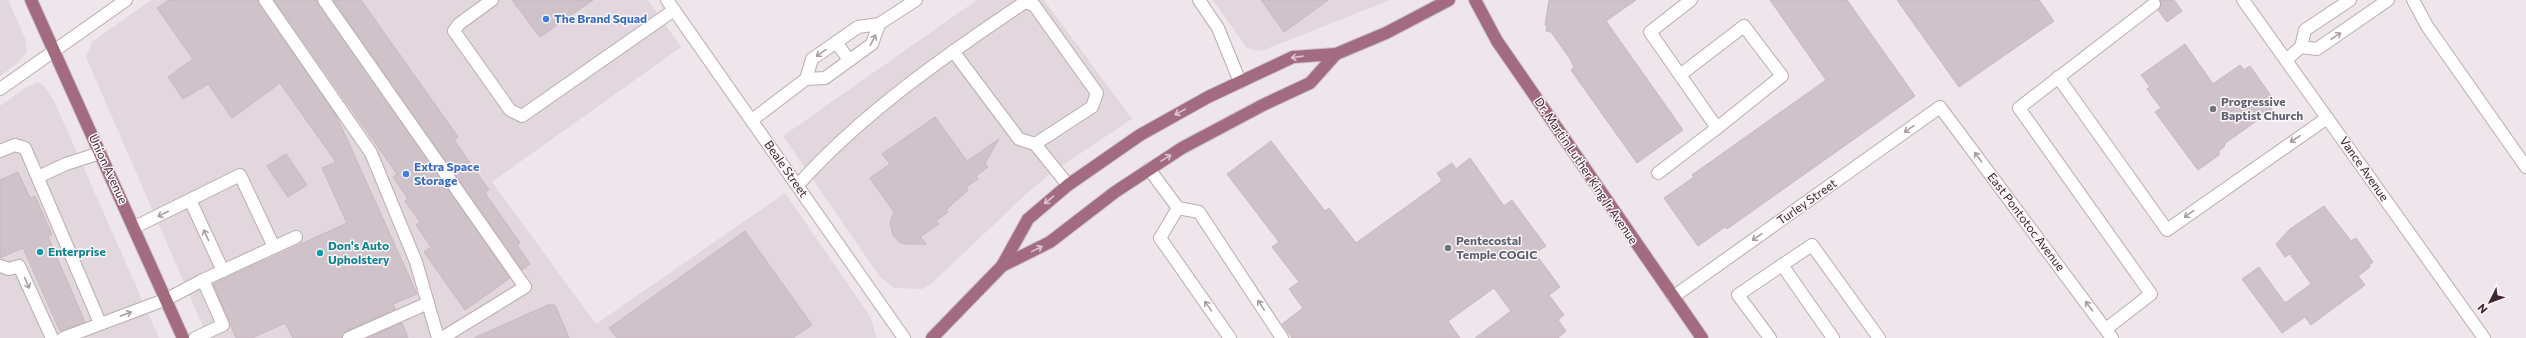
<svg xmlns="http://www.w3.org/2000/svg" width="2526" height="338" font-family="Commissioner,sans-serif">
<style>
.built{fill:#e2d7dd}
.building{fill:#cfc2c9;stroke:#c8b8c0}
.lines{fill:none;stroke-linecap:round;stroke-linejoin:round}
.minor-casing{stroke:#baacb2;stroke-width:14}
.major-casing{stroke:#cac2c5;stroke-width:14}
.minor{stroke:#fff;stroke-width:12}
.major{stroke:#a36b7f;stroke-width:12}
.oneway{stroke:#aa9da1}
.oneway2{stroke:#dcc6ce}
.shop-dot{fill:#3f7fe0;stroke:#fbf7f9;stroke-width:1.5}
.worship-dot{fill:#6b7280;stroke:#fbf7f9;stroke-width:1.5}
.culture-dot{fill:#0f9aa8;stroke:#fbf7f9;stroke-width:1.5}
.labels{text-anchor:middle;stroke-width:3;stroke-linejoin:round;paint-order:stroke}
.shop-label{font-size:12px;font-weight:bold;fill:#366cbe;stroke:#fbf7f9;text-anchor:start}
.worship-label{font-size:12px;font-weight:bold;fill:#5b616d;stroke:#fbf7f9;text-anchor:start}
.street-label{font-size:12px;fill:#41252f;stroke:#fbf7f9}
.culture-label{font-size:12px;font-weight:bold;fill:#0d838f;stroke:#fbf7f9;text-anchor:start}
</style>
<rect width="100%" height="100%" fill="#eee6ea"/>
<g class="built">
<polygon points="0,0 8,0 25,38 27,51 20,61 0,76"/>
<polygon points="151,0 648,0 681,47 492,182 596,324 785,193 870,316 877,338 208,338 86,57 92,42"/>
<polygon points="977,0 1044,0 1132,119 1051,173 1025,195 931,284 922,289 894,288 880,277 783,136"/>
<polygon points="1213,0 1390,0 1261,51 1247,48"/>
<polygon points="38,82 45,87 55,103 159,338 0,338 0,106 25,88"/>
</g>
<g class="building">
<polygon points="169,0 258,0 336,115 417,294 393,304 395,309 346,331 342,338 293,338 285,323 252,338 236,338 213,284 347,223 322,168 336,162 280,83 232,118 208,84 183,99 168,77 193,59 157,8"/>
<polygon points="274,0 317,0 510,278 465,310 424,252 431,247 416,225 420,222 405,201 408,199 393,177 397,174"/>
<polygon points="333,0 361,0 458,137 454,140 489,190 485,193 520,243 517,245 530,264 522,270"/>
<polygon points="512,0 593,0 540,37"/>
<polygon points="1261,0 1328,0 1284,32"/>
<polygon points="1549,0 1636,0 1606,21 1683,130 1637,163 1571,70 1574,67 1570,59 1551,32 1546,31 1547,26 1545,25"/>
<polygon points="1770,0 1847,0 1915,96 1727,229 1725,227 1698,246 1664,198 1694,177 1692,175 1826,80"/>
<polygon points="1897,0 2039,0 2054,21 1959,87"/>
<polygon points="2160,0 2174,0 2182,11 2167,22 2158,10 2161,6"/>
<polygon points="2185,44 2213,84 2240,65 2244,70 2250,66 2274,100 2268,104 2272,110 2224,144 2225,146 2219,151 2219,155 2198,170 2155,112 2161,108 2147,89 2150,87 2141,75"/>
<polygon points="935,117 967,161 999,139 985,163 988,167 976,176 978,179 966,187 968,190 946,210 948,212 936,221 939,224 920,237 926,244 906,244 899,242 893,235 890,223 894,212 870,178 890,164 882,154"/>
<polygon points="1271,141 1325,211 1329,208 1356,243 1442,181 1437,173 1452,163 1456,169 1470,158 1504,206 1512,200 1546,246 1535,253 1560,287 1549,295 1564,315 1558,320 1566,331 1558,338 1475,338 1511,311 1494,288 1448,321 1460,338 1292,338 1282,324 1303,308 1289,289 1299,282 1272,247 1279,242 1227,174"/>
<polygon points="286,154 307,185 288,197 267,166"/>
<polygon points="18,172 30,198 35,196 52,235 48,237 85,322 60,331 23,248 0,258 0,180"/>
<polygon points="2324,206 2351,241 2356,238 2373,262 2369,265 2370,267 2358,276 2365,285 2311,325 2305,317 2282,333 2242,279 2259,267 2285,303 2311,284 2290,254 2285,257 2276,244 2290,229"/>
<polygon points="745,231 812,325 793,338 617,338 609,328"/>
<polygon points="548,305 555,305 569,338 474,338"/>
<polygon points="402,323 408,338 368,338"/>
</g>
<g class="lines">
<defs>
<g id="minor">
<polyline points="265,0 371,153 416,262 438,338"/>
<polyline points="324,0 525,287 442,338"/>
<polyline points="492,0 459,24 454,31 510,110 522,116 674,10"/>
<polyline points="667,0 904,338"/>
<polyline points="1199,0 1218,28 1240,82"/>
<polyline points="2243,0 2484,338"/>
<polyline points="2413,0 2427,26 2526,167"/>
<polyline points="836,42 849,60"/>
<polyline points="2301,47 2317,49 2388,0"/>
<polyline points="2286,60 2301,47 2305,30 2350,0"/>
<polyline points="1680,75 1744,26 1782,76 1717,128"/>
<polyline points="2058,77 2167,230 2327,118"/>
<polyline points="806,79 812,59 858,27 879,24 916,0"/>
<polyline points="0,89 126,0"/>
<polyline points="752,120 806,79 825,78 872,44 879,24"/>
<polyline points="1035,144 1068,185"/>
<polyline points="0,151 15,145 25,148 100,323"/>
<polyline points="1149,169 1178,208 1199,212 1282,338"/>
<polyline points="1658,173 1717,128 1650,32 1691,0"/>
<polyline points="38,177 66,164 100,153"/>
<path d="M 798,185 C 861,114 946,55 1025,2 L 1034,5 L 1097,93 L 1092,107 L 1035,144 L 1019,139 L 953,51"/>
<polyline points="190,200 223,271"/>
<polyline points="1178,208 1160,238 1230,338"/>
<polyline points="135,227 240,175 274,247"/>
<polyline points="1782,265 1812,245 1879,338"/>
<polyline points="0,266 9,269 19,266 52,338"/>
<polyline points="203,280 296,237"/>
<polyline points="1673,297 1940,107 2112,338"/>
<polyline points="2106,329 2151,294 2019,108 2154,4"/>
<polyline points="63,338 167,299 203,280 223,325 195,338"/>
<polyline points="349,338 428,303"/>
<polyline points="1770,338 1738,295 1782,265 1833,338"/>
</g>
<g id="major">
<polyline points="31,0 183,338"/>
<polyline points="1475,0 1497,41 1702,338"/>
<polyline points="1002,266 1050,242 1115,192 1182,148 1263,105 1310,83 1336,54"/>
<polyline points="932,338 1002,266 1028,219 1068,185 1140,135 1208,97 1293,57 1336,54 1386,33 1449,0"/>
</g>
</defs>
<use href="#minor" class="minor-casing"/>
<use href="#major" class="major-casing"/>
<use href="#minor" class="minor"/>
<use href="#major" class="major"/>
</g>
<defs><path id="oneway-shaft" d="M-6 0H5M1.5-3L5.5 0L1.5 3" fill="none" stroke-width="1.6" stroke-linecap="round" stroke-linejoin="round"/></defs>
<g class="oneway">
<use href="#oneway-shaft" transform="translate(2336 36) rotate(-34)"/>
<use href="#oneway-shaft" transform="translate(873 40) rotate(-62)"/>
<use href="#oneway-shaft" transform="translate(821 53) rotate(145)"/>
<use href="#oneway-shaft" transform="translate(1909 129) rotate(145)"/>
<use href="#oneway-shaft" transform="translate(2295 139) rotate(147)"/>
<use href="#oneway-shaft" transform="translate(1978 157) rotate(-127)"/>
<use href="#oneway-shaft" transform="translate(163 214) rotate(153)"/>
<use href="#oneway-shaft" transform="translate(2189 214) rotate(144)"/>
<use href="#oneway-shaft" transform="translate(206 235) rotate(-115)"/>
<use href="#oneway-shaft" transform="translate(1757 237) rotate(145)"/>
<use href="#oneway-shaft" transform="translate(27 283) rotate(66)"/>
<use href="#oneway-shaft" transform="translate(1261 305) rotate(-123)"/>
<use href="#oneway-shaft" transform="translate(1208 306) rotate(-125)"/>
<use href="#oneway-shaft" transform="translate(2089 306) rotate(-127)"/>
<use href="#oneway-shaft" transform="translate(126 314) rotate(-20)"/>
</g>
<g class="oneway2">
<use href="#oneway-shaft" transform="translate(1297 57) rotate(172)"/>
<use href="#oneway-shaft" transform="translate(1180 112) rotate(151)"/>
<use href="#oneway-shaft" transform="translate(1166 158) rotate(-32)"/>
<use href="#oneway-shaft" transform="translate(1049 200) rotate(141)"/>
<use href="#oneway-shaft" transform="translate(1037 249) rotate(-26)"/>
</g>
<g class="shop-dot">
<circle cx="546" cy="19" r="4"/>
<circle cx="406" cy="174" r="4"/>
</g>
<g class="worship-dot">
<circle cx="2213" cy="109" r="4"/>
<circle cx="1448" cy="248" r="4"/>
</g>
<g class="culture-dot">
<circle cx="40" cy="252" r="4"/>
<circle cx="320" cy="253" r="4"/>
</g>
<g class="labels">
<g class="shop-label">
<text x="554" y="23">The Brand Squad</text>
<text x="414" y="171">Extra Space<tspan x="414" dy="14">Storage</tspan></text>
</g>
<g class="worship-label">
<text x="2221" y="106">Progressive<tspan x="2221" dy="14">Baptist Church</tspan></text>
<text x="1456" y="245">Pentecostal<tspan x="1456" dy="14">Temple COGIC</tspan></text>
</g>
<g class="street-label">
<text transform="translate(108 169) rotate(65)" y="4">Union Avenue</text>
<text transform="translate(786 169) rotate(55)" y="4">Beale Street</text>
<text transform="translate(2364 169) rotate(55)" y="4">Vance Avenue</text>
<text transform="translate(1586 171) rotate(56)" y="4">Dr. Martin Luther King Jr Avenue</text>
<text transform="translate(1807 202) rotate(-35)" y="4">Turley Street</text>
<text transform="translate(2026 222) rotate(53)" y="4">East Pontotoc Avenue</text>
</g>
<g class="culture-label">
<text x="328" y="250">Don's Auto<tspan x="328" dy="14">Upholstery</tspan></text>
<text x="48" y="256">Enterprise</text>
</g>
</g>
<g transform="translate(2490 302) rotate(228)" stroke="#fbf7f9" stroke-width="3" paint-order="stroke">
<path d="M0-3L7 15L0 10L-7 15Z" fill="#41252f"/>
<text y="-6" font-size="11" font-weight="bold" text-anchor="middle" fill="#41252f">N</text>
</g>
</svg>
